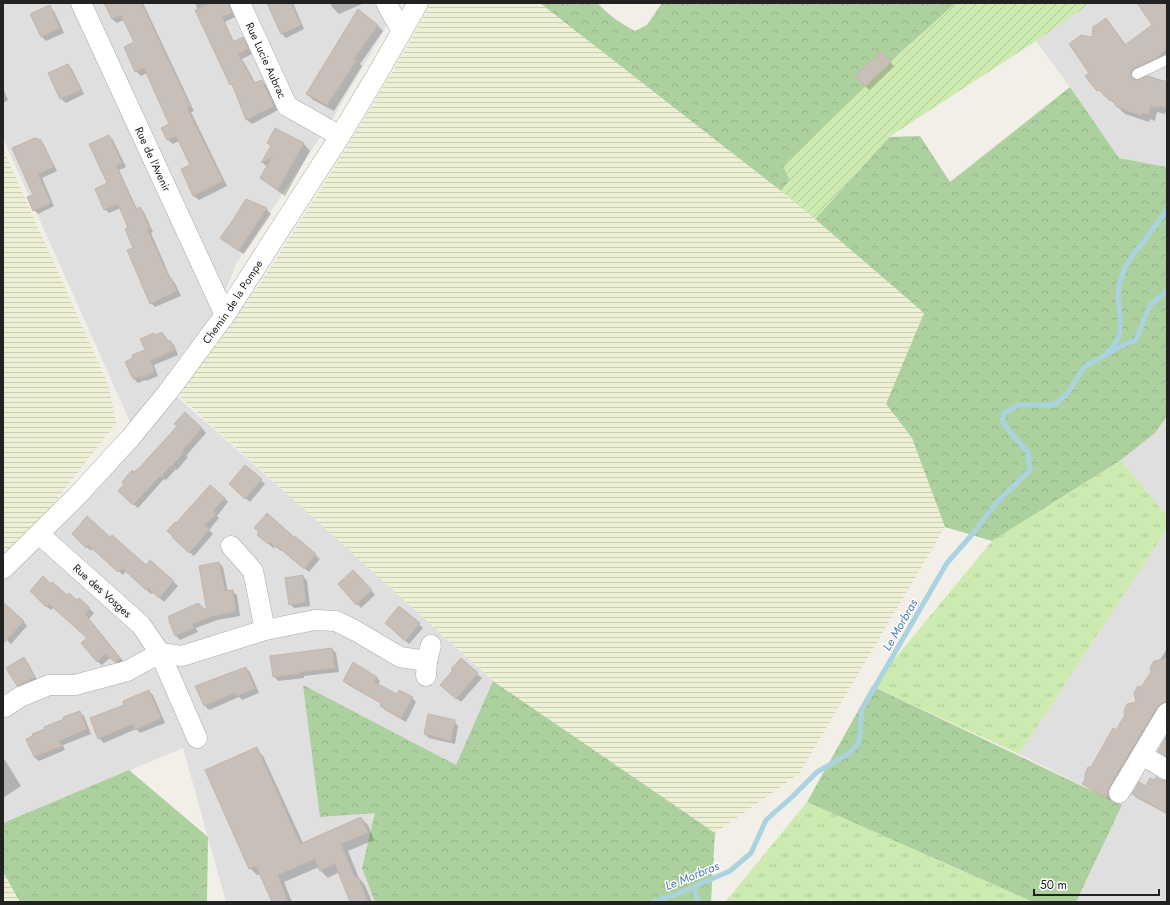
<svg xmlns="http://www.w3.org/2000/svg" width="1170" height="905" font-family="Jost,sans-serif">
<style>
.residential{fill:#e0dfdf}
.farmland{fill:url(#farmland-rules)}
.grass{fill:url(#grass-tufts)}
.forest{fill:url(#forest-crowns)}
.garden{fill:url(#garden-furrows)}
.shadow{fill:#0003}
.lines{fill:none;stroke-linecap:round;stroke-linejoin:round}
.stream{stroke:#aad3df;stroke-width:5}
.building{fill:#c7bfb8;stroke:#c4b6ab}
.service-casing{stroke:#a9a9a9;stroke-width:11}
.minor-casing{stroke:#a9a9a9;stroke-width:21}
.service{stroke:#fff;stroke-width:10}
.minor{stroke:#fff;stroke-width:20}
.labels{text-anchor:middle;stroke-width:3;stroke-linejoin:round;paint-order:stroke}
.street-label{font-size:11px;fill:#222;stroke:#fff}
.water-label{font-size:12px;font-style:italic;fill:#4a7aab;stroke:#fff}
</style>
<defs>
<pattern id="farmland-rules" width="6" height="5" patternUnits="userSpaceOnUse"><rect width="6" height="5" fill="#eef0d5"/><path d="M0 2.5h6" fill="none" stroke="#ccceb7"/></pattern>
<pattern id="grass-tufts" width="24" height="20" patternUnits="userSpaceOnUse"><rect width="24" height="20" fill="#cdebb0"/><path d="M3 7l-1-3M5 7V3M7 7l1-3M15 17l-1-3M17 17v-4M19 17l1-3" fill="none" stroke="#b0c997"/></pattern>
<pattern id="forest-crowns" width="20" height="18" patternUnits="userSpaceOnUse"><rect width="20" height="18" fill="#add19e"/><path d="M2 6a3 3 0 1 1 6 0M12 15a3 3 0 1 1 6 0" fill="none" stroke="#95b388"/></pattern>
<pattern id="garden-furrows" width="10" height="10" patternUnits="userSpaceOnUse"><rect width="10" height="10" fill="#cdebb0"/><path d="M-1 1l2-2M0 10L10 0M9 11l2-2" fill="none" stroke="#b0c997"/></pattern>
</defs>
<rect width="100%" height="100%" fill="#f2efe9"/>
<g class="residential">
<polygon points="3,3 400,3 334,116 236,264 216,316 131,424 3,138"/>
<polygon points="1091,3 1167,3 1167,167 1119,158 1070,87 1036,41"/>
<polygon points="175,395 304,509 493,681 456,804 424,902 226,902 183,748 3,823 3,575"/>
<polygon points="1167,416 1167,516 1121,460 1155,433"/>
<polygon points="1167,529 1167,902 1076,902 1122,805 1019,754"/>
</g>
<g class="farmland">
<polygon points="431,3 540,3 781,191 815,219 924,313 886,404 912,438 945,527 799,774 715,833 658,798 523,704 493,681 176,393 261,282 326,181 393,71"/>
<polygon points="3,149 108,384 116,423 49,509 3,555"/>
<polygon points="3,872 20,902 3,902"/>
</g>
<g class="grass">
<polygon points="1121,460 1167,516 1167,529 1019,754 872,686 992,541"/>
<polygon points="807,802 1033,902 725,902"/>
</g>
<g class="forest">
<path d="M 540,3 L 597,3 C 609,15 621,24 635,31 L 647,25 L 662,3 L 956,3 L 899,54 L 781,191 Z"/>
<polygon points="1070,87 1119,158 1167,167 1167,416 1155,433 1121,460 992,541 945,527 912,438 886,404 924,313 815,219 889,137 920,136 950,182"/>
<polygon points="493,681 715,833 711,902 375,902 362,868 375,813 320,817 303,685 456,765"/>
<polygon points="872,686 1122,805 1076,902 1033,902 807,802"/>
<polygon points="129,770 208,837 207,902 20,902 3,872 3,823"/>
</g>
<polygon class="garden" points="956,3 1091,3 1036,41 889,137 815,219 781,191 790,181 783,166 899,54"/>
<g class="shadow">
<polygon points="110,3 143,3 194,111 191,112 227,186 199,200 194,196 182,169 191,166 179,141 173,144 168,140 163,128 171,125 147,73 141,76 136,71 135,43 124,20 117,23 112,19"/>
<polygon points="195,3 230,3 235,17 225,22 234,42 243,38 247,43 252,54 242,59 256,84 262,81 266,85 278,110 252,124 247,120 234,87 231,84"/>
<polygon points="268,3 293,3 304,29 286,38 282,34"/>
<polygon points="330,3 361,3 362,4 339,14 332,7"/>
<polygon points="1138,3 1167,3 1167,61 1141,75 1136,82 1167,83 1167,112 1166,112 1165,114 1157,112 1155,121 1150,119 1149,122 1125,114 1106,96 1105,97 1087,76 1091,73 1092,38 1106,19 1112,26 1126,45 1153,25"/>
<polygon points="50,7 54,11 64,33 46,41 42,37 32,15"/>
<polygon points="377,25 383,31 360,64 362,66 334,111 313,100 307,94"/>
<polygon points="882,54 894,66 869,90 856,75"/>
<polygon points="68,65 72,69 84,94 66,103 61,99 49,74"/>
<polygon points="3,88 8,100 3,103"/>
<polygon points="276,130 304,144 310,151 285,196 268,184 261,178 267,167 263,163 272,147 268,143"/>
<polygon points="109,136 113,140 126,167 119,170 137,209 140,208 144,212 153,232 151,233 171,279 175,283 181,296 155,307 151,303 130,228 121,208 109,213 105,209 109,184"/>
<polygon points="40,141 44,145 57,171 42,178 54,206 38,214 34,210 34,195"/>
<polygon points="247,200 266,209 271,214 244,254 226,242 222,238"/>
<polygon points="162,333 166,337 168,341 170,341 174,345 178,355 154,365 158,376 146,381 145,380 138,383 134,379 126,362 146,350 155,336"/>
<polygon points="178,426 202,428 206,433 186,456 188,457 177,470 176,469 166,480 164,479 138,508 123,495 134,474"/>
<polygon points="245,466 265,484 250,502 234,488"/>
<polygon points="224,498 228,502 217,516 219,518 209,530 213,534 194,556 177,541 177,524"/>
<polygon points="73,534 110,539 146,566 151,561 178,586 164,602 153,592 151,594 126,571 123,575 93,548 91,551"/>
<polygon points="295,537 320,559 309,572 282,550 281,551 275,546 273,548 263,539 294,538"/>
<polygon points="219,563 223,567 228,592 232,591 237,595 240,616 217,620 196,628 198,632 180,640 176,636 168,617 198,604 209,614"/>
<polygon points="358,575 375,595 361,608 357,604"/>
<polygon points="303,576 307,581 310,606 294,608 290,604"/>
<polygon points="35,596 67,597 77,602 79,599 94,613 89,619 124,662 120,666 110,658 102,665 97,661 88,638 54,607 51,610"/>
<polygon points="3,612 23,621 27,626 11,644 6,639 3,642"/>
<polygon points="419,624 423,628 409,644 390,627"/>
<polygon points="332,649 336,653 339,672 304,676 304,678 278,681 274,676"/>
<polygon points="1167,649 1167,707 1113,792 1111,801 1088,788 1084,783 1091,768 1137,703 1142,687"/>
<polygon points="23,659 28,663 38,682 22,690 17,685"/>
<polygon points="246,668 250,672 259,693 242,700 239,697 209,710 205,706"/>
<polygon points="454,670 477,674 482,678 461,702 446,689"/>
<polygon points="376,677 380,681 378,685 397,696 412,698 416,702 406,722 385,710 381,706 382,704 348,685 344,681"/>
<polygon points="149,691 153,695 165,723 140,733 136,729 104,743 99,738 126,705"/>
<polygon points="79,712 84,716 91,734 63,745 65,750 39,761 34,757 65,719"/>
<polygon points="454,721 458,726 455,744 429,738 425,734"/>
<polygon points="256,749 263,756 303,843 361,818 368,825 374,840 348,851 359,878 365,885 372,902 351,902 339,872 328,878 321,871 319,867 284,882 292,902 273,902 261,874 257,875 250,868"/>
<polygon points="3,757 21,786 3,798"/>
<polygon points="1167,782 1167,814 1137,798 1133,794 1146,787"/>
</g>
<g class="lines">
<g class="stream">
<polyline points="1108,352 1117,340 1120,331 1120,317 1118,297 1119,284 1126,265 1135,252 1147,237 1167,210"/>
<polyline points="694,887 698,902"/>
<polyline points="653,902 677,894 730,871 751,853 766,820 792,797 817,772 848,754 859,743 862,709 947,563 976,530 995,504 1030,470 1028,452 1014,437 1002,421 1004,413 1018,405 1054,405 1067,394 1084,367 1121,346 1136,340 1150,305 1167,291"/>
</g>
</g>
<g class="building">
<polygon points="104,3 144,3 142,4 190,106 187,108 223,181 193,196 181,169 190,165 176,136 167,140 161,128 169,124 144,68 135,72 124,47 134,42 121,15 112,19"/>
<polygon points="211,3 228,3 232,13 222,17 233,42 243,37 248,49 238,54 254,83 262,80 274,106 246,120 232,84 230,85 195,10"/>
<polygon points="267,3 291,3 301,25 281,34"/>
<polygon points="1137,3 1167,3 1167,49 1156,58 1134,68 1131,71 1131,74 1133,79 1136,80 1148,76 1167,82 1167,108 1159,106 1159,108 1151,106 1148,115 1143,113 1142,116 1117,107 1112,100 1110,101 1099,90 1097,91 1085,76 1089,73 1069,44 1081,35 1092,37 1093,27 1106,18 1125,45 1152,25"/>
<polygon points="50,5 60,28 41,37 30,14"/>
<polygon points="358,9 378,25 354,59 357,60 327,105 306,94"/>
<polygon points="882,52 891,62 865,87 855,75"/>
<polygon points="68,64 81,90 60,99 48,73"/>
<polygon points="275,128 304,143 278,190 260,178 272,157 261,163 271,146 267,143"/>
<polygon points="109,135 122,163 116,166 136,209 140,207 150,228 147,229 170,279 171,278 177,291 150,304 127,250 133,248 125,229 128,228 118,204 104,210 95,189 107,183 89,144"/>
<polygon points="35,138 41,140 54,167 38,174 51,203 33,211 27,197 33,195 12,148"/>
<polygon points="246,199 267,208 239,251 220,238 235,217"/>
<polygon points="162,332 167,341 170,340 175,350 150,361 155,371 141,378 140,376 133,379 125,362 133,358 132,355 145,350 140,339 154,333 155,335"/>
<polygon points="185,412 202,428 182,451 184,452 172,466 171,465 161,477 160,476 133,505 118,491 124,484 122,482 132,470 134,472 140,467 172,432 177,426 174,424"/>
<polygon points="245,465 262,479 245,499 229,484"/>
<polygon points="210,485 225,498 213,511 216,514 205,525 210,529 189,553 172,537 173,536 167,531 175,522 176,523"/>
<polygon points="267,513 294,537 295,536 316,554 304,569 277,546 276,548 270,542 268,544 257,535 259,532 254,528"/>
<polygon points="87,516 110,537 112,535 146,565 150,560 174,581 159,598 148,588 146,590 122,568 118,572 88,545 86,548 72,534"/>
<polygon points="219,562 225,591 233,590 236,612 213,616 192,624 194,628 175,636 169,621 169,616 198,603 207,611 199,566"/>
<polygon points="353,570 372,590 356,605 338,584"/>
<polygon points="303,575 306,602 289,605 285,578"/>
<polygon points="43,576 51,584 52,582 67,595 69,593 77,600 79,598 90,608 85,614 120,658 116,662 115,662 105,654 97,662 81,643 87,638 49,604 46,607 30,591"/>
<polygon points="3,602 24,621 3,644"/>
<polygon points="399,606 420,623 405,641 385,623"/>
<polygon points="332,648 335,668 300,672 300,674 273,677 270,656"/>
<polygon points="24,657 35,677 17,686 6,668"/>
<polygon points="461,658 478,673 456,699 440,685 453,670 451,669"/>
<polygon points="1167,658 1167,702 1161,703 1157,707 1109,787 1106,798 1082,784 1085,779 1085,774 1088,767 1091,767 1113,728 1116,730 1125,715 1124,711 1127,704 1136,702 1134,694 1137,687 1142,686 1151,672 1150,668 1154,661"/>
<polygon points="353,662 377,677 374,682 397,694 399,690 413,697 401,718 380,706 381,703 343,681"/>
<polygon points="246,667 255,689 236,696 235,693 204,706 195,686"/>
<polygon points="149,690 161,718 135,730 133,724 98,739 90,718 124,705 123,701"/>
<polygon points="80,711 87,729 59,741 62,746 34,757 26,739 33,736 32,734 45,729 44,727 64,719 63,717"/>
<polygon points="428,714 455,720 451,741 424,734"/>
<polygon points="1167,735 1167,757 1158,751"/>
<polygon points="257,747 300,844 361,817 368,833 341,844 355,878 358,877 368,902 350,902 335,864 320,871 315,859 278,875 288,902 272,902 256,866 249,869 205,770"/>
<polygon points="1156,777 1161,780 1167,781 1167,813 1132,794 1139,782 1146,786 1150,778 1154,780"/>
</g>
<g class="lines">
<defs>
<polyline id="service" points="1137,74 1167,60"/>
<g id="minor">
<path id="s1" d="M 81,3 L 225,315"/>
<path id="s2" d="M 240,3 L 287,106 L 340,136"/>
<polyline points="386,3 402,31"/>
<path id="s3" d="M 39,534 L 141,625 L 160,653 L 197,738"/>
<polyline points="231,546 253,571 265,630"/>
<path id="s4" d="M 3,569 L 78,495 L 131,437 L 168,392 L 225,315 L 340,136 L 375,78 L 418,3"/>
<polyline points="426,676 427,661 431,645"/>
<polyline points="5,707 20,697 49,685 75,685 127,671 160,653 182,656 265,630 315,620 336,621 356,631 400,657 427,661"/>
<polyline points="1142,755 1167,770"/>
<polyline points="1119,793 1167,713"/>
</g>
</defs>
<use href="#service" class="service-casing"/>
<use href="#minor" class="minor-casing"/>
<use href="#service" class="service"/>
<use href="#minor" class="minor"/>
</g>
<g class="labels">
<g class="street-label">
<text dy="4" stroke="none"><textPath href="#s2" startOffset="63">Rue Lucie Aubrac</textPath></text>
<text dy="4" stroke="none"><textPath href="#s1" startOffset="172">Rue de l'Avenir</textPath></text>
<text dy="4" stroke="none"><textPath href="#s4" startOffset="353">Chemin de la Pompe</textPath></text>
<text dy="4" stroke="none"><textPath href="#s3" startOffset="85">Rue des Vosges</textPath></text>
</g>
<g class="water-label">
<text transform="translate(900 625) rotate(-60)" y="4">Le Morbras</text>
<text transform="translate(692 876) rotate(-22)" y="4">Le Morbras</text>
</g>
</g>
<rect width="1170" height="905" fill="none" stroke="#222222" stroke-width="8"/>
<path d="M1034 889v6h125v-6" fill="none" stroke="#222222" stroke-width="2"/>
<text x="1040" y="889" font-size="12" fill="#222222" stroke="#ffffff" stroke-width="3" paint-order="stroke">50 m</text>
</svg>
